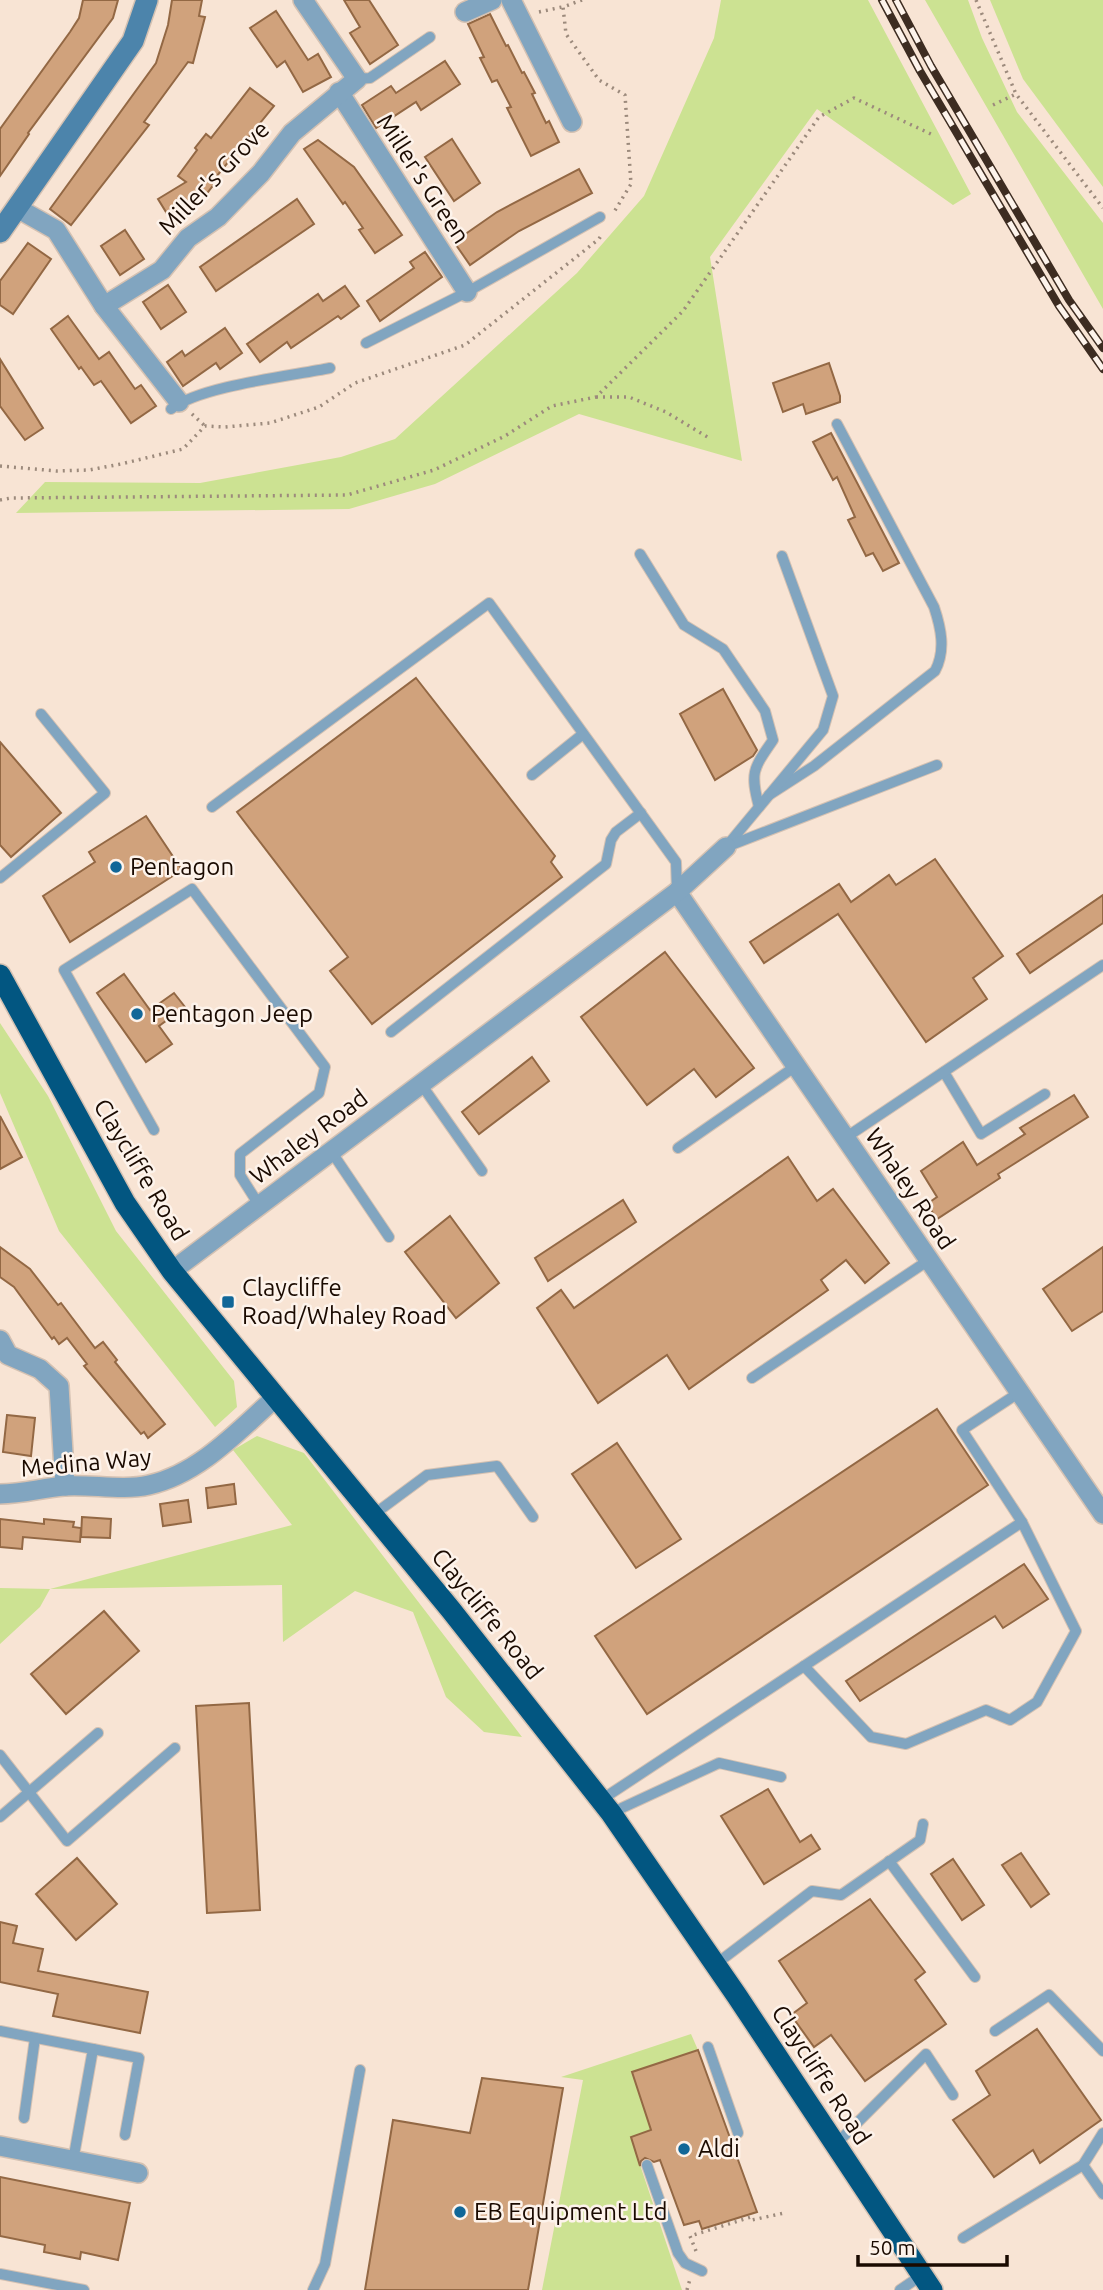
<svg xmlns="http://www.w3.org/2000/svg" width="1103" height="2290" font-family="Ubuntu,sans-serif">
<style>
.green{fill:#cce292}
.building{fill:#d0a27c;stroke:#936844;stroke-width:2}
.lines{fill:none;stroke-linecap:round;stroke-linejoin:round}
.lane-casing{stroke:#d4c1b2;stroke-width:12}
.street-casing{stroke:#d4c1b2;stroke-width:22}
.secondary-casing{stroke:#d4c1b2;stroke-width:24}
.highway-casing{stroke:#d4c1b2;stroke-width:24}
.path{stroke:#9c8a7c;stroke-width:3.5;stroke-dasharray:2 5;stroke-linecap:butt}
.lane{stroke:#81a5c0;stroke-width:10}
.street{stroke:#81a5c0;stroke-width:19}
.secondary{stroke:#4c84ab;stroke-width:21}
.highway{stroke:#025681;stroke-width:21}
.rail-casing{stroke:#3d2c21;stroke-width:8}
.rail{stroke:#fdf3eb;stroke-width:5;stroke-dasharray:16;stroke-linecap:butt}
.poi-dot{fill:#116798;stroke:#fdf3eb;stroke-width:2.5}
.labels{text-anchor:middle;stroke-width:5;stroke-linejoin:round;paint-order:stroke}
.street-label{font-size:24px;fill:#1a0a00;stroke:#fdf3eb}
.poi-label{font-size:24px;fill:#1a0a00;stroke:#fdf3eb;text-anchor:start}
</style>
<rect width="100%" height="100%" fill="#f8e4d4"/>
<g class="green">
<polygon points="721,0 868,0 971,194 953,205 817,109 710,257 742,461 579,414 435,484 349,509 16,513 45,482 200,483 341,457 395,439 577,273 644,196 714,38"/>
<polygon points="925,0 968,0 982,38 1017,112 1103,223 1103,309"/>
<polygon points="990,0 1103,0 1103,187 1023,79"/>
<polygon points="0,1023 48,1096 116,1231 234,1381 237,1407 215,1427 59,1231 0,1093"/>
<polygon points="257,1436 304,1453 522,1737 484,1732 446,1697 413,1612 355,1591 283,1642 282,1585 50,1589 40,1607 0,1644 0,1588 50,1589 292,1525 233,1450"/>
<polygon points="691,2034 698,2050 632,2073 651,2130 631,2138 682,2290 542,2290 583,2080 561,2077"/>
</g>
<g class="building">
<polygon points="83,0 118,0 113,18 28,133 29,134 0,176 0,129 70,32 79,18"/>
<polygon points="172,0 202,0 199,16 205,17 193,63 188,62 144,122 149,125 71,225 50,209 156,63 168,25"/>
<polygon points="344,0 369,0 398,45 370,64 350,33 360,27"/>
<polygon points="276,11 308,60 318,54 331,77 303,92 285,61 277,67 250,28"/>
<polygon points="490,14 506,46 508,45 522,73 524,72 535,93 532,94 546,123 549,121 559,142 531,156 507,108 511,107 497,80 492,82 480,58 484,57 468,24"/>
<polygon points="445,61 460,84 421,110 416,102 376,128 362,105 391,86 396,93"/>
<polygon points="250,88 274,106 216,177 218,179 191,214 174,225 158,199 186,182 178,176 197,150 195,148 206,134 211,138"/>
<polygon points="452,139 480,183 454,201 425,157"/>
<polygon points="318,140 354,167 402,235 375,253 359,230 363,228 345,202 343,204 304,149"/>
<polygon points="579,169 592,193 519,231 470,265 454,242 497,212"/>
<polygon points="297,199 314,224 216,291 200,267"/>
<polygon points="125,230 144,259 120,275 101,246"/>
<polygon points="28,243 51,259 13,314 0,305 0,281"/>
<polygon points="425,252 442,277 380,321 367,301 414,268 410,262"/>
<polygon points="168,285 186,312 161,329 143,302"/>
<polygon points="345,286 359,306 341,319 338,316 291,348 287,342 260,362 247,344 318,294 323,301"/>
<polygon points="68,316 99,359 109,352 135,389 141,385 156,406 131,423 101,381 94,385 81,367 79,369 51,329"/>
<polygon points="225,328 242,353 220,369 216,363 183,386 167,362 182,351 185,356"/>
<polygon points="0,359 43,428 25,440 0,406"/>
<polygon points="829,363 840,396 840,402 806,414 803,404 783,412 773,383"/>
<polygon points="831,433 899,563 883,571 873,553 866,556 848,520 855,517 837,477 833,480 813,442"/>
<polygon points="416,678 555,856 551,862 562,877 372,1024 330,971 348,957 237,812"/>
<polygon points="723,689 757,750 753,756 715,780 680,714"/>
<polygon points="0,742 61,813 11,857 0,845"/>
<polygon points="146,816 182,870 70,942 43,896 95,862 89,852"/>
<polygon points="935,859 1003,956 973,978 987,999 926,1042 838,914 764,963 750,942 839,884 851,902 889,875 896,885"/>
<polygon points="1103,895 1103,923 1030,973 1017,954"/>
<polygon points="665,952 754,1068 716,1097 694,1069 647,1105 581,1017"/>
<polygon points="124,974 150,1010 174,993 185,1007 159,1026 172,1044 146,1062 97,993"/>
<polygon points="532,1057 549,1081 479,1134 462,1112"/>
<polygon points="1074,1095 1088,1117 998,1174 1000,1178 937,1219 927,1204 937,1197 921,1171 963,1142 977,1165 1025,1134 1020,1128"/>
<polygon points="0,1116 22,1157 0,1169"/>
<polygon points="788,1157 817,1201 833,1189 889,1263 865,1283 846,1260 821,1280 828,1290 689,1389 667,1355 598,1403 537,1308 561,1290 574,1308"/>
<polygon points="623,1200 636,1222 548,1281 535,1258"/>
<polygon points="450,1216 499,1283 456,1318 405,1252"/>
<polygon points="0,1247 30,1269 58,1305 61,1303 95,1348 103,1342 117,1360 115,1362 165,1424 148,1438 144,1432 141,1434 84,1366 87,1364 67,1338 59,1344 54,1337 52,1339 14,1287 0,1277"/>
<polygon points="1103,1247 1103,1311 1072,1331 1043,1289"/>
<polygon points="937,1409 988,1485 647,1714 595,1636"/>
<polygon points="7,1415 35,1418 31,1456 3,1452"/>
<polygon points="617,1443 681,1539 636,1568 572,1474"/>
<polygon points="234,1484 236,1504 208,1508 206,1488"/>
<polygon points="188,1500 191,1522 163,1526 160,1504"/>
<polygon points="82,1517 111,1519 110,1538 81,1537"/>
<polygon points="0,1519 44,1524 44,1519 74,1522 73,1527 81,1528 80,1542 23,1537 22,1549 0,1547"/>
<polygon points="1024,1564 1048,1599 1003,1628 995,1616 860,1701 846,1681"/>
<polygon points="104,1611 139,1651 66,1714 31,1674"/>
<polygon points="249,1703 260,1910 207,1913 196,1706"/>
<polygon points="768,1789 800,1842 811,1835 820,1849 764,1884 721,1816"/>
<polygon points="1021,1853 1049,1894 1031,1907 1002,1865"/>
<polygon points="77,1858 117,1904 76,1940 36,1894"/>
<polygon points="953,1859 984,1905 962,1920 931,1874"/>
<polygon points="870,1899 925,1972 915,1980 946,2024 865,2081 831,2035 814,2047 791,2015 807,2003 779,1961"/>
<polygon points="0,1922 17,1926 13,1943 43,1949 38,1971 148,1992 140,2033 53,2016 58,1994 0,1982"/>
<polygon points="1037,2029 1101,2120 1040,2163 1033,2150 994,2177 953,2120 990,2095 976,2071"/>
<polygon points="698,2050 757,2212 702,2229 699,2221 684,2225 660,2160 654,2162 645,2158 641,2161 640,2166 631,2137 651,2130 632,2072"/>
<polygon points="482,2078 563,2088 528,2290 365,2290 393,2120 470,2133"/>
<polygon points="0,2177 130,2203 118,2260 81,2252 80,2259 44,2252 45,2245 0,2236"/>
</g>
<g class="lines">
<defs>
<g id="lane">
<polyline points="357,79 370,78 430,37"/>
<polyline points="366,343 467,292 600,217"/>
<path d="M 171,409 C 200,386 291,376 330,368"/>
<path d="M 640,554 L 684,625 L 723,649 L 765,711 L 773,740 C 753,769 750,772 759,807"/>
<polyline points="532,775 583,734"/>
<path d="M 769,795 L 814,766 L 935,671 C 946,650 941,628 934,607 L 837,424"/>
<polyline points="212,807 489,603 676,862 677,892"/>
<polyline points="726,847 823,730 833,696 782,556"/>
<polyline points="726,847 937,765"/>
<polyline points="0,878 105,793 41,714"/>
<polyline points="391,1032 606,864 611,840 616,832 641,813"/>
<polyline points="944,1072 981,1134 1045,1094"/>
<polyline points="421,1084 482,1171"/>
<polyline points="154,1130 64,970 192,889 325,1067 319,1093 240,1154 240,1175 259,1205"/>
<polyline points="845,1138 1103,965"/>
<polyline points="678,1148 796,1066"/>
<polyline points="331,1151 389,1237"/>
<polyline points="752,1378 929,1260"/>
<polyline points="373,1515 427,1475 497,1466 533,1517"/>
<polyline points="804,1666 871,1737 906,1744 986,1710 1010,1720 1037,1702 1076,1631 1022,1522"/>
<polyline points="0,1755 67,1841 175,1748"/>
<polyline points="601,1800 1022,1522 962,1430 1020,1392"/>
<polyline points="611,1813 719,1763 781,1777"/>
<polyline points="0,1817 98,1733"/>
<polyline points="889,1861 975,1977"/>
<polyline points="716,1964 812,1891 841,1895 920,1840 923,1824"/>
<polyline points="0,2031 93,2049 73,2161"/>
<polyline points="995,2031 1049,1995 1103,2051"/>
<polyline points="708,2047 738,2133"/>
<polyline points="93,2049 139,2058 125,2135"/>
<polyline points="24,2118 35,2038"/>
<polyline points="836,2144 926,2054 953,2095"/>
<polyline points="647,2165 678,2253 685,2263 702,2271"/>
<polyline points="1083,2165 1103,2133"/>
<polyline points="963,2238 1083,2165 1103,2194"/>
<polyline points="0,2274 84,2290"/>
<polyline points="313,2290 325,2264 360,2070"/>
<polyline points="900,2290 922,2275"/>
</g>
<g id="street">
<polyline points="511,0 572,122"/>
<polyline points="465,12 492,0"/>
<polyline points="339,92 467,292"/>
<polyline points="17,208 56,230 104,306 162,270 188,238 218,217 261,173 292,133 357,79 303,0"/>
<polyline points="104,306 179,402"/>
<polyline points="677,892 1103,1514"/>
<polyline points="172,1271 677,892 726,847"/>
<polyline points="0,1340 8,1355 40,1369 59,1386 65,1486"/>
<path d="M 0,1494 C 22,1494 42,1488 64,1486 C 92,1484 121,1491 149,1485 C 199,1474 238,1431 275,1398"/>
<polyline points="0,2146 138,2173"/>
</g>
<polyline id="secondary" points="0,232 133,41 147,0"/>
<polyline id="highway" points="0,975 125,1203 172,1271 451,1610 611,1813 737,1996 932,2290"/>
</defs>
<use href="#lane" class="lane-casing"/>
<use href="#street" class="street-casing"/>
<use href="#secondary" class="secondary-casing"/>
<use href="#highway" class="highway-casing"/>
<g class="path">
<polyline points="582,0 563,7 566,34 599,80 625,95 631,184 614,212"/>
<polyline points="976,0 1016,94 1103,208"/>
<polyline points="539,12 562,7"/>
<polyline points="993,105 1016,94"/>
<polyline points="596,397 629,397 666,412 709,438"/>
<polyline points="192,414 205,426"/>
<polyline points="0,466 57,471 89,470 121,464 183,449 205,426 225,427 270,423 319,407 355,383 465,345 599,239 602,234"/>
<polyline points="0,500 11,498 347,495 434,470 505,436 552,406 596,397 683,311 819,117 854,98 933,135"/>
<polyline points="696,2251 690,2236 751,2217 752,2220 784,2213"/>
<polyline points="687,2290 690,2279"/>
</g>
<use href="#lane" class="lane"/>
<use href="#street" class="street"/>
<use href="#secondary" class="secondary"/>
<use href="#highway" class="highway"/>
<defs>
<g id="rail">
<polyline points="882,0 920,71 1059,306 1103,369"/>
<polyline points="896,0 931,66 1069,300 1103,348"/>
</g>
</defs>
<use href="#rail" class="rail-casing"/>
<use href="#rail" class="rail"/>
</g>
<g class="poi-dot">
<circle cx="116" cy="867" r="7"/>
<circle cx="137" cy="1014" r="7"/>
<rect x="221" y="1295" width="14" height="14" rx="3.5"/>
<circle cx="684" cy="2149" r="7"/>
<circle cx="460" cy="2212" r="7"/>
</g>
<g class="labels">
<g class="street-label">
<text transform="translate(214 178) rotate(-46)" y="8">Miller's Grove</text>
<text transform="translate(423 179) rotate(57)" y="8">Miller's Green</text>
<text transform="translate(309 1137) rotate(-37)" y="8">Whaley Road</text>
<text transform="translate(141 1170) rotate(59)" y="8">Claycliffe Road</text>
<text transform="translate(910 1189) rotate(56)" y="8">Whaley Road</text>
<text transform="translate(86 1463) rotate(-5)" y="8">Medina Way</text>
<text transform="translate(487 1614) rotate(51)" y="8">Claycliffe Road</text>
<text transform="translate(821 2075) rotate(57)" y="8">Claycliffe Road</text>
</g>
<g class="poi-label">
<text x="130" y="875">Pentagon</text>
<text x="151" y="1022">Pentagon Jeep</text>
<text x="242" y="1296">Claycliffe<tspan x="242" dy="28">Road/Whaley Road</tspan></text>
<text x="698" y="2157">Aldi</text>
<text x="474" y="2220">EB Equipment Ltd</text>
</g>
</g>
<path d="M858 2255v10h149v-10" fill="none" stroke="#1a0a00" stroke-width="3.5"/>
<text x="869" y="2255" font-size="21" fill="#1a0a00" stroke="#fdf3eb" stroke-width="5" paint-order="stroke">50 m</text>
</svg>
